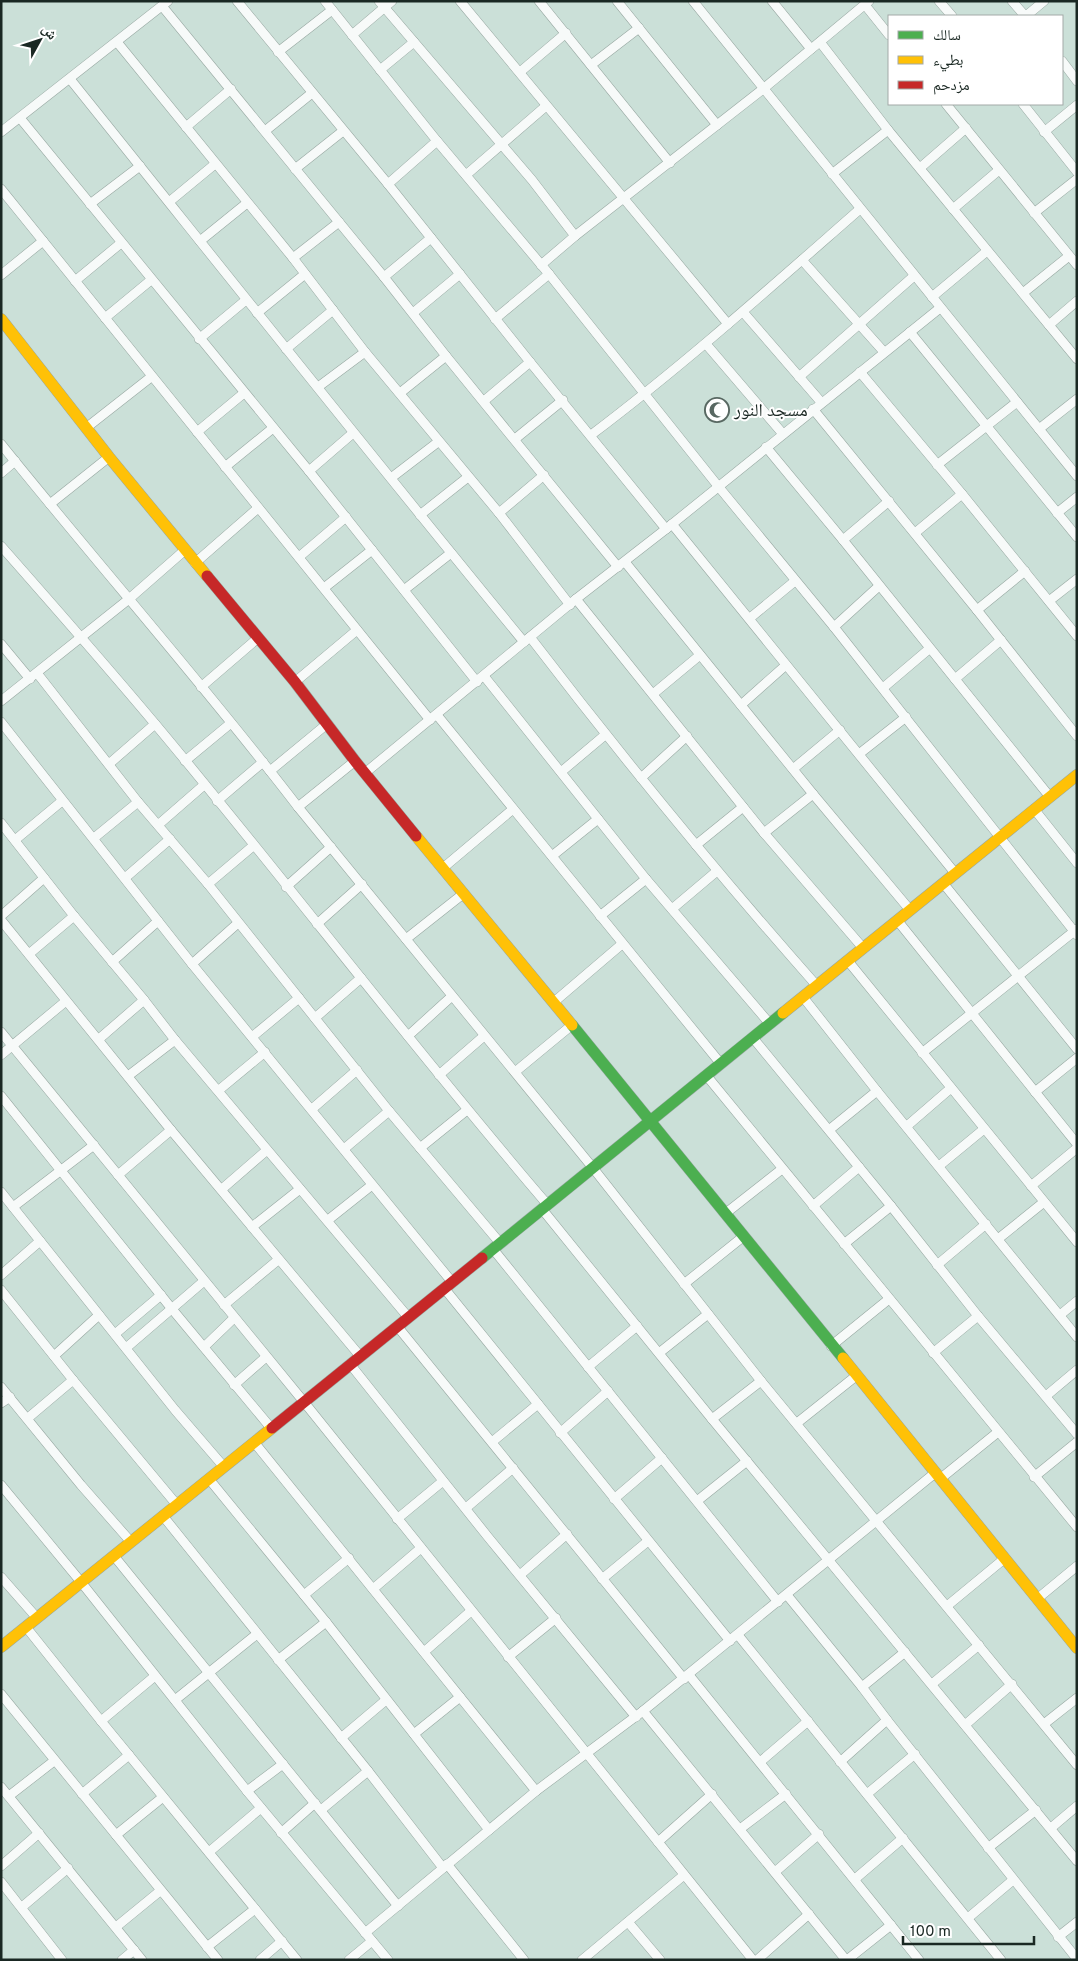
<svg xmlns="http://www.w3.org/2000/svg" width="1078" height="1961" font-family="Overpass,'Noto Naskh Arabic',sans-serif">
<style>
.lines{fill:none;stroke-linecap:round;stroke-linejoin:round}
.street-casing{stroke:#98a8a2;stroke-width:10}
.fast-casing{stroke:#98a8a2;stroke-width:12}
.slow-casing{stroke:#98a8a2;stroke-width:12}
.jam-casing{stroke:#98a8a2;stroke-width:12}
.street{stroke:#f7faf9;stroke-width:9}
.fast{stroke:#4caf50;stroke-width:11}
.slow{stroke:#ffc107;stroke-width:11}
.jam{stroke:#c62828;stroke-width:11}
.labels{text-anchor:middle;stroke-width:4;stroke-linejoin:round;paint-order:stroke}
.poi-label{font-size:18px;fill:#1a2823;stroke:#fff;text-anchor:start}
</style>
<rect width="100%" height="100%" fill="#cbe0d8"/>
<g class="lines">
<defs>
<g id="street">
<polyline points="237,1 388,184 530,362 666,529"/>
<polyline points="325,1 437,141 549,274 718,486 834,627 1077,935"/>
<polyline points="379,1 532,180 575,236"/>
<polyline points="460,1 728,324"/>
<polyline points="539,1 670,163"/>
<polyline points="617,1 717,125"/>
<polyline points="693,1 1077,476"/>
<polyline points="772,1 811,49"/>
<polyline points="939,1 952,16"/>
<polyline points="1012,1 1025,16"/>
<polyline points="865,5 889,35"/>
<polyline points="162,6 384,277 446,356 618,567"/>
<polyline points="1026,16 1044,1"/>
<polyline points="352,35 392,1"/>
<polyline points="117,42 293,258 365,352 499,513 570,605"/>
<polyline points="820,42 888,130 1077,359"/>
<polyline points="278,52 332,10"/>
<polyline points="1062,61 1077,81"/>
<polyline points="591,65 639,28"/>
<polyline points="380,70 414,42"/>
<polyline points="520,72 566,33"/>
<path d="M 70,79 C 221,267 371,456 524,642"/>
<polyline points="946,104 1077,265"/>
<polyline points="1023,104 1077,172"/>
<polyline points="20,118 309,471 477,682"/>
<polyline points="186,127 231,89"/>
<polyline points="265,131 312,93"/>
<polyline points="1,132 168,1"/>
<polyline points="1044,132 1077,105"/>
<polyline points="920,168 966,128"/>
<polyline points="295,169 343,131"/>
<polyline points="832,174 888,130"/>
<polyline points="466,175 546,106"/>
<polyline points="388,184 437,141"/>
<polyline points="1,189 430,720"/>
<polyline points="169,202 215,164"/>
<polyline points="90,204 140,166"/>
<polyline points="953,209 999,170"/>
<polyline points="1034,213 1077,179"/>
<polyline points="200,241 247,203"/>
<polyline points="293,258 339,222"/>
<polyline points="802,260 884,352"/>
<polyline points="541,265 575,236 763,89 869,1"/>
<polyline points="1,275 43,241"/>
<polyline points="384,277 431,238"/>
<polyline points="75,281 121,243"/>
<polyline points="1023,293 1069,256"/>
<polyline points="932,297 987,251"/>
<polyline points="743,312 821,402"/>
<polyline points="257,313 305,274"/>
<polyline points="413,313 460,274"/>
<polyline points="105,318 151,280"/>
<polyline points="495,319 549,274"/>
<polyline points="1049,325 1077,301"/>
<polyline points="910,332 1077,537"/>
<polyline points="199,339 246,300"/>
<polyline points="706,344 783,434"/>
<polyline points="286,349 333,310"/>
<polyline points="860,372 962,494 1077,636"/>
<polyline points="799,377 914,276"/>
<polyline points="318,387 365,352"/>
<polyline points="400,393 446,356"/>
<polyline points="484,401 530,362"/>
<polyline points="813,409 977,610 1077,736"/>
<polyline points="86,428 151,377"/>
<polyline points="1039,429 1077,399"/>
<polyline points="197,432 244,393"/>
<path d="M 591,435 C 685,364 772,286 860,209"/>
<polyline points="515,439 563,400"/>
<path d="M 1,444 C 99,566 203,683 298,807 L 593,1168 L 761,1381 L 1077,1765"/>
<polyline points="766,447 843,540 1050,797"/>
<polyline points="937,465 1017,402"/>
<polyline points="225,467 273,428"/>
<polyline points="309,471 353,433"/>
<polyline points="1,473 15,461"/>
<polyline points="391,478 438,442"/>
<polyline points="50,504 109,457"/>
<polyline points="499,513 544,475"/>
<polyline points="1057,513 1077,497"/>
<polyline points="420,515 468,477"/>
<polyline points="672,524 955,873"/>
<polyline points="915,533 962,494"/>
<polyline points="843,540 889,501"/>
<path d="M 1,546 C 53,605 105,664 156,725 C 288,883 413,1048 547,1204"/>
<polyline points="299,557 346,517"/>
<polyline points="625,562 813,794 910,910"/>
<polyline points="195,563 258,508"/>
<polyline points="324,588 372,550"/>
<polyline points="404,590 451,553"/>
<polyline points="576,599 764,833 863,948"/>
<polyline points="1049,601 1077,579"/>
<polyline points="977,610 1025,571"/>
<polyline points="750,618 795,581"/>
<polyline points="834,627 879,586"/>
<path d="M 530,637 C 622,757 717,873 817,986"/>
<polyline points="1,644 30,679"/>
<polyline points="37,673 138,802 208,884 389,1111 500,1243"/>
<polyline points="484,676 646,879 770,1024"/>
<polyline points="955,679 1001,640"/>
<polyline points="295,682 357,630"/>
<polyline points="201,687 258,638"/>
<polyline points="883,688 929,649"/>
<polyline points="653,694 700,655"/>
<polyline points="1,701 129,599 185,550"/>
<polyline points="741,705 786,665"/>
<polyline points="437,715 721,1064"/>
<polyline points="1,722 192,964 452,1282"/>
<polyline points="859,754 906,717"/>
<polyline points="185,761 231,723"/>
<polyline points="109,764 155,724"/>
<polyline points="793,769 840,730"/>
<polyline points="270,771 327,724"/>
<polyline points="561,772 605,735"/>
<polyline points="365,773 576,599 666,529 940,308"/>
<polyline points="641,778 687,736"/>
<polyline points="217,801 263,762"/>
<polyline points="298,807 355,761"/>
<polyline points="1034,809 1077,863"/>
<polyline points="1,823 74,916 144,1000 175,1040 408,1317"/>
<polyline points="158,825 204,785"/>
<polyline points="764,833 813,794"/>
<polyline points="94,838 138,802"/>
<polyline points="15,840 62,801"/>
<polyline points="696,845 743,807"/>
<polyline points="552,856 598,819"/>
<polyline points="443,868 513,809"/>
<polyline points="125,878 170,839"/>
<polyline points="943,883 1077,1049"/>
<polyline points="208,884 253,846"/>
<polyline points="286,887 331,847"/>
<polyline points="672,909 717,871"/>
<polyline points="1,916 44,878"/>
<polyline points="600,916 646,879"/>
<polyline points="1,920 171,1130 360,1356"/>
<polyline points="897,920 1077,1144"/>
<polyline points="317,924 362,884"/>
<polyline points="406,939 463,894"/>
<polyline points="29,954 74,916"/>
<polyline points="848,961 1077,1242"/>
<polyline points="112,962 158,921"/>
<polyline points="192,964 238,923"/>
<polyline points="803,997 877,1091 1077,1337"/>
<polyline points="554,1002 622,944"/>
<polyline points="315,1018 361,978"/>
<polyline points="1,1032 304,1402 753,1960"/>
<polyline points="408,1036 452,996"/>
<polyline points="252,1037 299,998"/>
<polyline points="753,1038 891,1206 978,1316 1077,1434"/>
<polyline points="99,1039 144,1000"/>
<polyline points="922,1053 1077,929"/>
<polyline points="1,1055 66,1001"/>
<polyline points="515,1072 572,1025"/>
<polyline points="439,1075 484,1036"/>
<polyline points="706,1075 1077,1527"/>
<polyline points="128,1076 175,1040"/>
<polyline points="219,1090 265,1052"/>
<polyline points="1035,1092 1077,1058"/>
<polyline points="1,1096 172,1309 271,1428"/>
<polyline points="312,1109 357,1070"/>
<polyline points="907,1126 951,1088"/>
<polyline points="829,1130 877,1091"/>
<polyline points="420,1148 467,1110"/>
<polyline points="344,1149 389,1111"/>
<polyline points="939,1166 984,1129"/>
<polyline points="118,1175 171,1130"/>
<polyline points="1031,1186 1077,1148"/>
<polyline points="222,1189 267,1150"/>
<polyline points="1,1192 175,1410 224,1467"/>
<polyline points="813,1206 859,1167"/>
<polyline points="13,1207 94,1145"/>
<polyline points="542,1209 712,1419 1077,1861"/>
<polyline points="726,1213 782,1169"/>
<polyline points="328,1220 372,1185"/>
<polyline points="252,1227 300,1189"/>
<polyline points="998,1239 1044,1202"/>
<polyline points="844,1244 891,1206"/>
<polyline points="493,1249 778,1602"/>
<polyline points="937,1265 986,1224"/>
<polyline points="1,1275 40,1241"/>
<polyline points="684,1284 744,1236"/>
<polyline points="444,1288 730,1641"/>
<polyline points="1,1290 73,1380 177,1505"/>
<polyline points="224,1305 278,1260"/>
<polyline points="1060,1315 1077,1301"/>
<polyline points="397,1326 684,1679"/>
<polyline points="115,1334 161,1295"/>
<polyline points="831,1346 889,1299"/>
<polyline points="204,1347 234,1318"/>
<polyline points="126,1348 204,1281"/>
<polyline points="659,1353 708,1314"/>
<polyline points="933,1353 978,1316"/>
<polyline points="54,1356 99,1315"/>
<polyline points="350,1364 488,1537 636,1717"/>
<polyline points="588,1367 637,1326"/>
<polyline points="234,1385 266,1357"/>
<polyline points="1,1387 81,1485 131,1542"/>
<polyline points="1046,1396 1077,1370"/>
<polyline points="1,1403 10,1397"/>
<polyline points="28,1418 73,1380"/>
<polyline points="712,1419 761,1381"/>
<polyline points="797,1423 856,1376"/>
<polyline points="560,1433 608,1391"/>
<polyline points="254,1442 536,1791"/>
<polyline points="492,1442 538,1404"/>
<polyline points="1034,1477 1077,1442"/>
<polyline points="209,1479 326,1622 489,1830"/>
<polyline points="940,1479 998,1432"/>
<polyline points="1,1485 81,1582 247,1791 388,1960"/>
<polyline points="614,1499 662,1458"/>
<polyline points="697,1501 747,1461"/>
<polyline points="466,1508 513,1468"/>
<polyline points="163,1516 368,1771 443,1868"/>
<polyline points="397,1519 443,1481"/>
<polyline points="114,1556 398,1906"/>
<polyline points="520,1575 567,1534"/>
<polyline points="1,1577 37,1618"/>
<polyline points="602,1579 648,1541"/>
<polyline points="373,1589 421,1548"/>
<polyline points="304,1595 349,1558"/>
<polyline points="787,1595 862,1687 887,1720 1077,1959"/>
<polyline points="1037,1599 1077,1566"/>
<polyline points="947,1606 1004,1559"/>
<polyline points="26,1627 101,1721 297,1960"/>
<polyline points="738,1635 1001,1960"/>
<polyline points="424,1652 471,1611"/>
<polyline points="508,1657 556,1618"/>
<polyline points="278,1660 326,1622"/>
<polyline points="689,1675 919,1960"/>
<polyline points="932,1684 979,1645"/>
<polyline points="862,1687 905,1652"/>
<polyline points="1,1694 218,1960"/>
<polyline points="175,1700 257,1634"/>
<polyline points="643,1711 846,1960"/>
<polyline points="101,1721 155,1676"/>
<polyline points="1044,1724 1077,1698"/>
<polyline points="965,1725 1012,1684"/>
<polyline points="414,1734 460,1697"/>
<polyline points="341,1738 386,1700"/>
<polyline points="760,1762 808,1721"/>
<polyline points="840,1762 887,1720"/>
<polyline points="1,1787 142,1960"/>
<polyline points="247,1791 283,1764"/>
<polyline points="82,1794 129,1755"/>
<polyline points="867,1794 915,1754"/>
<polyline points="9,1796 54,1761"/>
<polyline points="321,1810 368,1771"/>
<polyline points="1051,1828 1077,1806"/>
<polyline points="740,1829 786,1794"/>
<polyline points="281,1833 315,1803"/>
<polyline points="116,1835 163,1797"/>
<polyline points="658,1842 712,1794"/>
<polyline points="988,1848 1036,1810"/>
<polyline points="209,1852 261,1808"/>
<polyline points="447,1864 524,1960"/>
<polyline points="1,1866 39,1833"/>
<polyline points="775,1872 819,1834"/>
<polyline points="855,1879 903,1838"/>
<polyline points="1,1882 62,1960"/>
<polyline points="22,1907 68,1868"/>
<polyline points="968,1918 1013,1880"/>
<polyline points="628,1922 660,1960"/>
<polyline points="116,1927 160,1891"/>
<polyline points="365,1933 536,1791 643,1711 935,1473"/>
<polyline points="1058,1937 1077,1922"/>
<polyline points="207,1947 255,1909"/>
<polyline points="122,1960 134,1950"/>
<polyline points="260,1960 282,1941"/>
<polyline points="349,1960 372,1941"/>
<polyline points="582,1960 684,1875"/>
<polyline points="757,1960 809,1914"/>
<polyline points="847,1960 891,1925"/>
</g>
<g id="fast">
<polyline points="572,1025 843,1358"/>
<polyline points="482,1258 783,1013"/>
</g>
<g id="slow">
<polyline points="1,319 109,457 207,576"/>
<polyline points="416,836 572,1025"/>
<polyline points="783,1013 1077,775"/>
<polyline points="843,1358 1077,1648"/>
<polyline points="1,1647 272,1428"/>
</g>
<g id="jam">
<polyline points="207,576 295,682 355,761 416,836"/>
<polyline points="272,1428 482,1258"/>
</g>
</defs>
<use href="#street" class="street-casing"/>
<use href="#fast" class="fast-casing"/>
<use href="#slow" class="slow-casing"/>
<use href="#jam" class="jam-casing"/>
<use href="#street" class="street"/>
<use href="#fast" class="fast"/>
<use href="#slow" class="slow"/>
<use href="#jam" class="jam"/>
</g>
<defs>
<symbol id="mosque-ring" viewBox="-11 -11 22 22"><circle r="9.5" fill="#fff" stroke="#586862" stroke-width="1.5"/><path d="M3.5-4.9A6 6 0 1 0 3.5 4.9A5 5 0 1 1 3.5-4.9Z" fill="#586862"/></symbol>
</defs>
<g fill-rule="evenodd">
<use href="#mosque-ring" x="703" y="396" width="28" height="28"/>
</g>
<g class="labels">
<g class="poi-label">
<text x="734" y="416">مسجد النور</text>
</g>
</g>
<rect width="1078" height="1961" fill="none" stroke="#1a2823" stroke-width="5"/>
<rect x="888" y="15" width="175" height="90" fill="#ffffff" stroke="#a3a9a7"/>
<rect x="898" y="31" width="25" height="8" fill="#4caf50" stroke="#a3a9a7"/>
<text x="933" y="40" font-size="15" fill="#1a2823">سالك</text>
<rect x="898" y="56" width="25" height="8" fill="#ffc107" stroke="#a3a9a7"/>
<text x="933" y="65" font-size="15" fill="#1a2823">بطيء</text>
<rect x="898" y="81" width="25" height="8" fill="#c62828" stroke="#a3a9a7"/>
<text x="933" y="90" font-size="15" fill="#1a2823">مزدحم</text>
<g transform="translate(40 40) rotate(50)" stroke="#ffffff" stroke-width="4" paint-order="stroke">
<path d="M0-4L9 19L0 12L-9 19Z" fill="#1a2823"/>
<text y="-8" font-size="14" font-weight="bold" text-anchor="middle" fill="#1a2823">ش</text>
</g>
<path d="M903 1936v8h131v-8" fill="none" stroke="#1a2823" stroke-width="2.5"/>
<text x="910" y="1936" font-size="15" fill="#1a2823" stroke="#ffffff" stroke-width="4" paint-order="stroke">100 m</text>
</svg>
